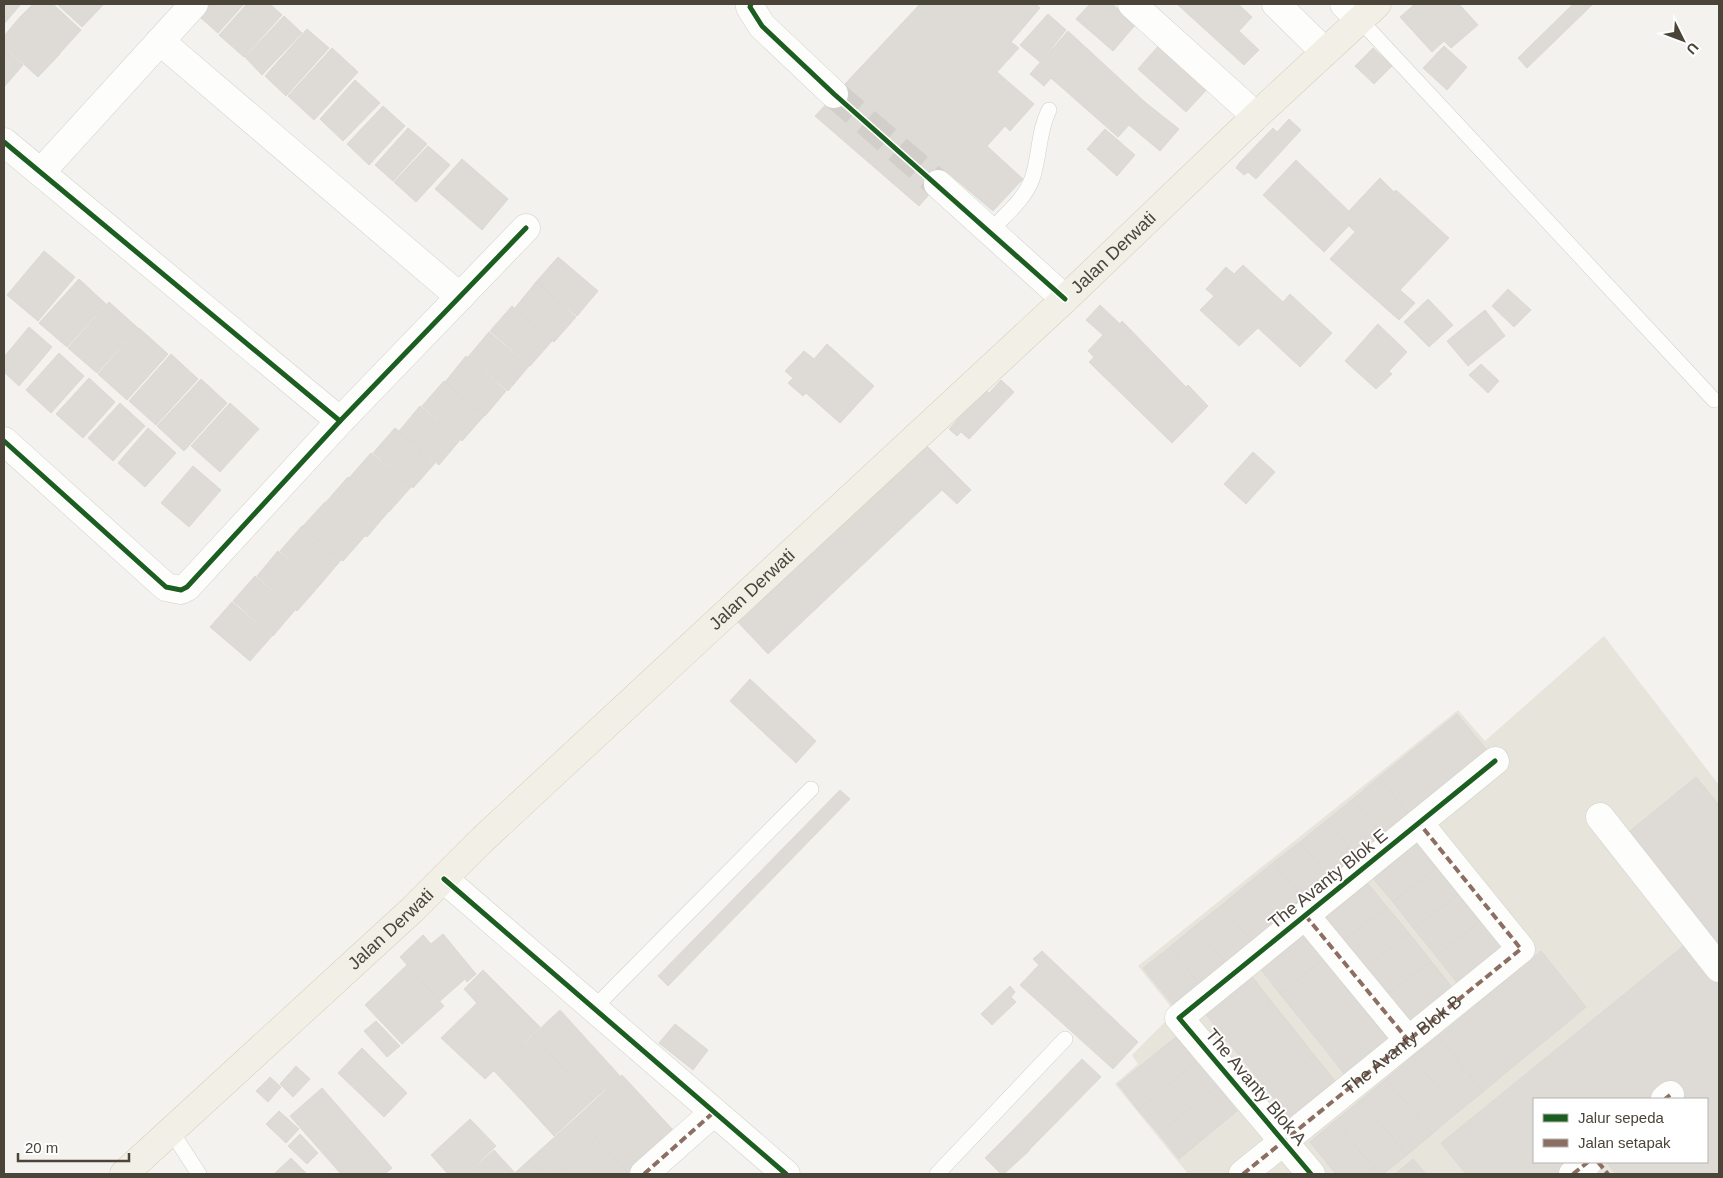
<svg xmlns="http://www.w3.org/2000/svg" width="1723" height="1178" font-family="Helvetica,sans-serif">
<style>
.residential{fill:#e7e4dc;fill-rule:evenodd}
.building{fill:#dedbd6;stroke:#dcd9d4}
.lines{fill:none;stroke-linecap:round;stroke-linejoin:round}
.minor-tunnel{stroke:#d2cfca;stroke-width:28;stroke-dasharray:28 14;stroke-linecap:butt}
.service-casing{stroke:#d2d0cb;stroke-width:16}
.minor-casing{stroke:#d2d0cb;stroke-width:29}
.tertiary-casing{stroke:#d2d0cb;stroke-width:29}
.primary-casing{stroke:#d6cebb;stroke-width:29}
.service{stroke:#fdfdfc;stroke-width:15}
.minor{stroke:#fdfdfc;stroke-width:28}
.tertiary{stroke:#fdfdfc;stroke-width:28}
.primary{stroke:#f2efe6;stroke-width:28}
.quiet{stroke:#8d6e63;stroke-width:4;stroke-dasharray:8 4;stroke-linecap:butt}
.cycleway-casing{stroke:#fff;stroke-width:8}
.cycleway{stroke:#1b5e20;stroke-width:5}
.labels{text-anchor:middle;stroke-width:4;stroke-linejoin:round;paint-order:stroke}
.street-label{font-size:18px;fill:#4b4439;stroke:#fff}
</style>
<rect width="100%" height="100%" fill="#f4f2ee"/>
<path class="residential" d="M 1604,636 L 1719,785 L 1719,1174 L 1188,1174 L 1115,1084 L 1138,1064 L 1132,1055 L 1175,1012 L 1138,966 L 1458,710 L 1485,741 ZM 1534,1099 L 1707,1099 L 1707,1162 L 1534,1162 Z"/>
<g class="building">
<polygon points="4,4 21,4 4,24"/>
<polygon points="33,4 53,4 81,30 60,53 20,17"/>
<polygon points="57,4 104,4 82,27"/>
<polygon points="199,4 244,4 218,33 193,11"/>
<polygon points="247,4 270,4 282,15 244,57 219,35"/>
<polygon points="920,4 1036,4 1040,8 1011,42 1019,48 997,72 1034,104 1010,131 1005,126 987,146 1023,179 993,211 948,173 919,206 815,116"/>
<polygon points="1090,4 1112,4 1136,24 1113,51 1076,19"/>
<polygon points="1177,4 1238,4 1252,17 1239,31 1259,50 1244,65"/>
<polygon points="1415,4 1459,4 1478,25 1451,48 1444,41 1432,52 1400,17"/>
<polygon points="1573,4 1592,5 1527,68 1518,58"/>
<polygon points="1048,14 1066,30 1040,62 1020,45"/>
<polygon points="284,16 302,33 262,75 245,57"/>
<polygon points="20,17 60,54 38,77 4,46 4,36"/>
<polygon points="307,29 329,48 286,96 265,76"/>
<polygon points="1068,31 1146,103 1179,129 1160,151 1129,125 1118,137 1051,78 1044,86 1030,74"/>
<polygon points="1161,43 1209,87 1186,112 1138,69"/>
<polygon points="1444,46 1467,67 1447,90 1423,68"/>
<polygon points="4,47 23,65 4,87"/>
<polygon points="332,48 358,72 314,120 288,96"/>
<polygon points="1373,48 1392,66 1374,84 1355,66"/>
<polygon points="355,80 380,103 343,141 320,119"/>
<polygon points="383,106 405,126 369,165 347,144"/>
<polygon points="1289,119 1301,130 1256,179 1248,172 1244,175 1236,168 1240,162 1273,128 1277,132"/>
<polygon points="408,128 427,144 393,181 375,165"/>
<polygon points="1105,129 1135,155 1117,176 1087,149"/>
<polygon points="428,146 450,165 416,202 394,182"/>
<polygon points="462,159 508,199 482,230 435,189"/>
<polygon points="1296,160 1356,218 1324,252 1263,195"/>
<polygon points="1380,178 1394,192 1396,190 1449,238 1400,290 1415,303 1399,320 1330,259 1355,232 1349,226 1356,218 1349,211"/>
<polygon points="44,251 75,277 38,321 7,295"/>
<polygon points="558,257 598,291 577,316 536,282"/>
<polygon points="1243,265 1283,302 1290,294 1332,333 1300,367 1258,328 1239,346 1200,310 1214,296 1206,289 1226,267 1234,274"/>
<polygon points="79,279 106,304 67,347 39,323"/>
<polygon points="536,282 576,317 554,342 515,308"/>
<polygon points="1508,289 1531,310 1514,327 1492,306"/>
<polygon points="1428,299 1453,325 1429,347 1404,322"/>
<polygon points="109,302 138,328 97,373 68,348"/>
<polygon points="1100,305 1120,324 1122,321 1186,387 1188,385 1208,406 1172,443 1089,362 1094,357 1088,351 1103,335 1086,320"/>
<polygon points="512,306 552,341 530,366 490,331"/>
<polygon points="1485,310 1505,336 1468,366 1447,341"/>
<polygon points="1378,324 1407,352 1389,371 1392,374 1376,389 1345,361"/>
<polygon points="29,327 52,347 19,386 4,372 4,357"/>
<polygon points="139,328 168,354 127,400 98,374"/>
<polygon points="489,332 529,366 508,391 468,357"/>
<polygon points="827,344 874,386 840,423 806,393 803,396 788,383 793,378 785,371 804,351 814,359"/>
<polygon points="59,353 84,376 51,413 26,390"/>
<polygon points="171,354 198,379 156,425 129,401"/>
<polygon points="466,356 506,391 485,416 445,382"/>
<polygon points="1481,364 1499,381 1488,393 1469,375"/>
<polygon points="89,378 115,402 83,438 56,414"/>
<polygon points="201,379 227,403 184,451 157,426"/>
<polygon points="1001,380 1014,392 969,439 961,432 957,436 949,429 985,389 989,393"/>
<polygon points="444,381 484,416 462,441 422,406"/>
<polygon points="120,403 145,426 113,461 88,438"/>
<polygon points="230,403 259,429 220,472 191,446"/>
<polygon points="420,406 460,440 439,465 399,431"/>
<polygon points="148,428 176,453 145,487 118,463"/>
<polygon points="395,428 435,463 413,488 373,453"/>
<polygon points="923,442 971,490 957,504 942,490 768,654 734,618"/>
<polygon points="1253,452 1275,472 1246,504 1224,484"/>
<polygon points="371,453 411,487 389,512 349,478"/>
<polygon points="193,466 221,490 189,527 161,503"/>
<polygon points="348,477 388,512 367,537 326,502"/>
<polygon points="325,502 365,536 343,561 303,526"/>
<polygon points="302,526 341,560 319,586 280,551"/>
<polygon points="278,551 319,586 297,611 257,576"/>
<polygon points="255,576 295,610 273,636 233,601"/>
<polygon points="232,602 272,636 250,661 210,627"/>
<polygon points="750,679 816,741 796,763 730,701"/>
<polygon points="1457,714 1487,750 1461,772 1431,735"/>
<polygon points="1431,735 1461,772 1434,793 1405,756"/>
<polygon points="1405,756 1434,793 1408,814 1379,777"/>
<polygon points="1379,777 1408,814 1382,836 1353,799"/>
<polygon points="1696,777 1719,805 1719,953 1624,836"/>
<polygon points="840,790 850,799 668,986 658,976"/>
<polygon points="1353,799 1382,836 1356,857 1327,820"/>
<polygon points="1327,820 1356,857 1330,878 1300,842"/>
<polygon points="1417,839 1438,866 1393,902 1371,876"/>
<polygon points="1300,842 1330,878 1303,899 1274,862"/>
<polygon points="1274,862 1303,899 1277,920 1248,883"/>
<polygon points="1438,866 1460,893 1414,929 1393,902"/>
<polygon points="1365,880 1387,907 1341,943 1320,916"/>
<polygon points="1248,883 1277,920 1251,941 1222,905"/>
<polygon points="1460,893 1482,920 1436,956 1414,929"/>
<polygon points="1222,905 1251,941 1225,962 1195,926"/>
<polygon points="1387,907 1409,933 1363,970 1341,943"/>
<polygon points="1482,920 1504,947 1458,984 1436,956"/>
<polygon points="1195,926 1225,962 1199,984 1170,947"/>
<polygon points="1304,930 1326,957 1280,994 1259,967"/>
<polygon points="1409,933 1431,961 1384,997 1363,970"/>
<polygon points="443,934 476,974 467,982 465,979 440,1001 400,957 423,935 431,944"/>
<polygon points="1687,943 1719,983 1719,1174 1616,1174 1606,1162 1707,1162 1707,1099 1672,1099 1668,1083 1648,1099 1534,1099 1534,1162 1571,1162 1556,1174 1466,1174 1441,1143"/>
<polygon points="1170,947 1199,984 1173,1005 1143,968"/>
<polygon points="1042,951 1138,1042 1113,1069 1020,985 1039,965 1033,959"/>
<polygon points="1541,951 1586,1007 1561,1028 1515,972"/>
<polygon points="1326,957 1348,984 1302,1021 1280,994"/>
<polygon points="1431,961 1452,987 1406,1025 1384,997"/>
<polygon points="407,965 444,1006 402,1044 365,1005"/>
<polygon points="483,970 540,1027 485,1079 441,1038 477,1003 464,989"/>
<polygon points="1515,972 1561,1028 1535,1049 1489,994"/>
<polygon points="1250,974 1271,1001 1225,1038 1203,1011"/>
<polygon points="1348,984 1370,1011 1324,1048 1302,1021"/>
<polygon points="1010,986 1015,992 1011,997 1016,1002 992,1025 981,1014"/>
<polygon points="1489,994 1535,1049 1509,1070 1464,1015"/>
<polygon points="1271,1001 1293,1028 1247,1065 1225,1038"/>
<polygon points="560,1010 620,1076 593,1100 533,1035"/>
<polygon points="1370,1011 1391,1038 1345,1075 1324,1048"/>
<polygon points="1464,1015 1509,1070 1483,1092 1438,1036"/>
<polygon points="376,1021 400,1046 387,1057 364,1031"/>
<polygon points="675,1024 708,1050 693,1070 659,1043"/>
<polygon points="1293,1028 1314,1055 1269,1092 1247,1065"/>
<polygon points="533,1035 562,1067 524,1103 494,1071"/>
<polygon points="1438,1036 1483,1092 1458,1112 1412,1057"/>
<polygon points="1176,1037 1196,1062 1138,1110 1118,1084"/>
<polygon points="362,1048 407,1093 384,1117 338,1073"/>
<polygon points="1314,1055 1336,1082 1290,1119 1269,1092"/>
<polygon points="1412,1057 1458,1112 1432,1134 1386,1079"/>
<polygon points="1082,1059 1101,1077 1030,1149 1012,1131"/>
<polygon points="1196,1062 1217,1086 1159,1134 1138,1110"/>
<polygon points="296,1066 310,1079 293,1097 280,1084"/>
<polygon points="562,1067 593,1100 554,1136 524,1103"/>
<polygon points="622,1075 674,1131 628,1173 577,1117"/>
<polygon points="270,1077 281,1087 268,1102 256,1091"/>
<polygon points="1386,1079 1432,1134 1407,1155 1361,1100"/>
<polygon points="1217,1086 1237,1111 1179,1159 1159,1134"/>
<polygon points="322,1088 392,1168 385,1174 341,1174 290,1116"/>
<polygon points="1361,1100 1407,1155 1383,1174 1379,1174 1335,1121"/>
<polygon points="279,1111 299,1129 286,1143 266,1124"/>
<polygon points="577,1117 596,1138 557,1174 541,1174 528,1161"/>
<polygon points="470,1119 496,1146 466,1174 448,1174 431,1155"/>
<polygon points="1335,1121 1379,1174 1336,1174 1310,1142"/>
<polygon points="1012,1131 1030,1150 1004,1174 1001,1174 985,1158"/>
<polygon points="300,1134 318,1153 307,1164 288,1146"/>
<polygon points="596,1138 628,1173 557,1174"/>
<polygon points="494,1150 516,1174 467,1174"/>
<polygon points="291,1158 307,1174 274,1174"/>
<polygon points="1413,1159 1426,1174 1395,1174"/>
<polygon points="528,1161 541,1174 516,1174 515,1173"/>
</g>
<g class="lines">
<polyline class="minor-tunnel" points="834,94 938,184"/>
<defs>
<g id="service">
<polyline points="1360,20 1714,400"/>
<path d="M 990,231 C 1004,216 1025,199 1032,179 C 1040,156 1038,132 1049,110"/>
<polyline points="594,1008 811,789"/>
<polyline points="171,1131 199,1174"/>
<polyline points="937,1174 1065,1039"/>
</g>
<g id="minor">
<polyline points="751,4 750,7 762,26 834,94"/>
<polyline points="1132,4 1256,116"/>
<polyline points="1276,4 1325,52"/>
<polyline points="1344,4 1360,20"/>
<polyline points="160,41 460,297"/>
<polyline points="4,142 340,421"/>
<polyline points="41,172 194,4"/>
<polyline points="938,184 1065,299"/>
<polyline points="4,441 166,587 181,590 187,587 340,421 526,228"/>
<polyline points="1600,817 1719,968"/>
<polyline points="1305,915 1408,1040"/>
<polyline points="1665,1099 1670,1095"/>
<polyline points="644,1174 714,1112"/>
<path id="s1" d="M 1243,1174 L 1521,949 L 1419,823"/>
<polyline points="1311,1174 1179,1018 1495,761"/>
<polyline points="1573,1174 1588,1162"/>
</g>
<polyline id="tertiary" points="444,879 786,1174"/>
<g id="primary">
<path id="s2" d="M 124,1174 L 412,910 L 483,839 L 1065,299 L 1256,116 L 1377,4"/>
</g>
</defs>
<use href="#service" class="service-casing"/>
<use href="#minor" class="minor-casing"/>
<use href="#tertiary" class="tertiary-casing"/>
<use href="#primary" class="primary-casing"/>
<use href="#service" class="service"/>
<use href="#minor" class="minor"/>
<use href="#tertiary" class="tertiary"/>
<use href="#primary" class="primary"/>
<g class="quiet">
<polyline points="1305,915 1408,1040"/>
<polyline points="1665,1099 1670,1095"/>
<polyline points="1598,1162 1608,1174"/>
<polyline points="644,1174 714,1112"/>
<polyline points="1243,1174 1521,949 1419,823"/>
<polyline points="1573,1174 1588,1162"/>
</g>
<defs>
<g id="cycleway">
<polyline points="751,4 750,7 762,26 834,94 1065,299"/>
<polyline points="4,142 340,421"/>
<polyline points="4,441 166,587 181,590 187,587 340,421 526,228"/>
<polyline points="444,879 786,1174"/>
<polyline points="1311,1174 1179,1018 1495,761"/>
</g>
</defs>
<use href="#cycleway" class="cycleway-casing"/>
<use href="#cycleway" class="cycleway"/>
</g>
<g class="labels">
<g class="street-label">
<text dy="6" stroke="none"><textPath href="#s2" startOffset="1352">Jalan Derwati</textPath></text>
<text dy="6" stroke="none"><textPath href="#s2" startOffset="858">Jalan Derwati</textPath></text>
<text transform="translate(1328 879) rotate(-39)" y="6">The Avanty Blok E</text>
<text dy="6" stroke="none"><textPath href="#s2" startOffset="362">Jalan Derwati</textPath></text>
<text dy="6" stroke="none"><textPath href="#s1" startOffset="205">The Avanty Blok B</textPath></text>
<text transform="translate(1256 1087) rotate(50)" y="6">The Avanty Blok A</text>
</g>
</g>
<rect width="1723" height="1178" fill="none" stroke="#4b4439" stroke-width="10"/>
<rect x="1533" y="1098" width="175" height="65" fill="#ffffff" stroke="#b7b4b0"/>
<rect x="1543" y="1114" width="25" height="8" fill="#1b5e20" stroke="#b7b4b0"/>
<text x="1578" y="1123" font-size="15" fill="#4b4439">Jalur sepeda</text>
<rect x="1543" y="1139" width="25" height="8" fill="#8d6e63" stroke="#b7b4b0"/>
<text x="1578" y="1148" font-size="15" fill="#4b4439">Jalan setapak</text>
<g transform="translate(1683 40) rotate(132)" stroke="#ffffff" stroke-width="4" paint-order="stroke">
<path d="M0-4L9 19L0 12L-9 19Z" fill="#4b4439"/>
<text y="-8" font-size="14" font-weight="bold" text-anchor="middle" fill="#4b4439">U</text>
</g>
<path d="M18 1153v8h111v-8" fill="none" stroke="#4b4439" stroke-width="2.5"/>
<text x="25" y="1153" font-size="15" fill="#4b4439" stroke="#ffffff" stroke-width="4" paint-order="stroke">20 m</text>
</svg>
